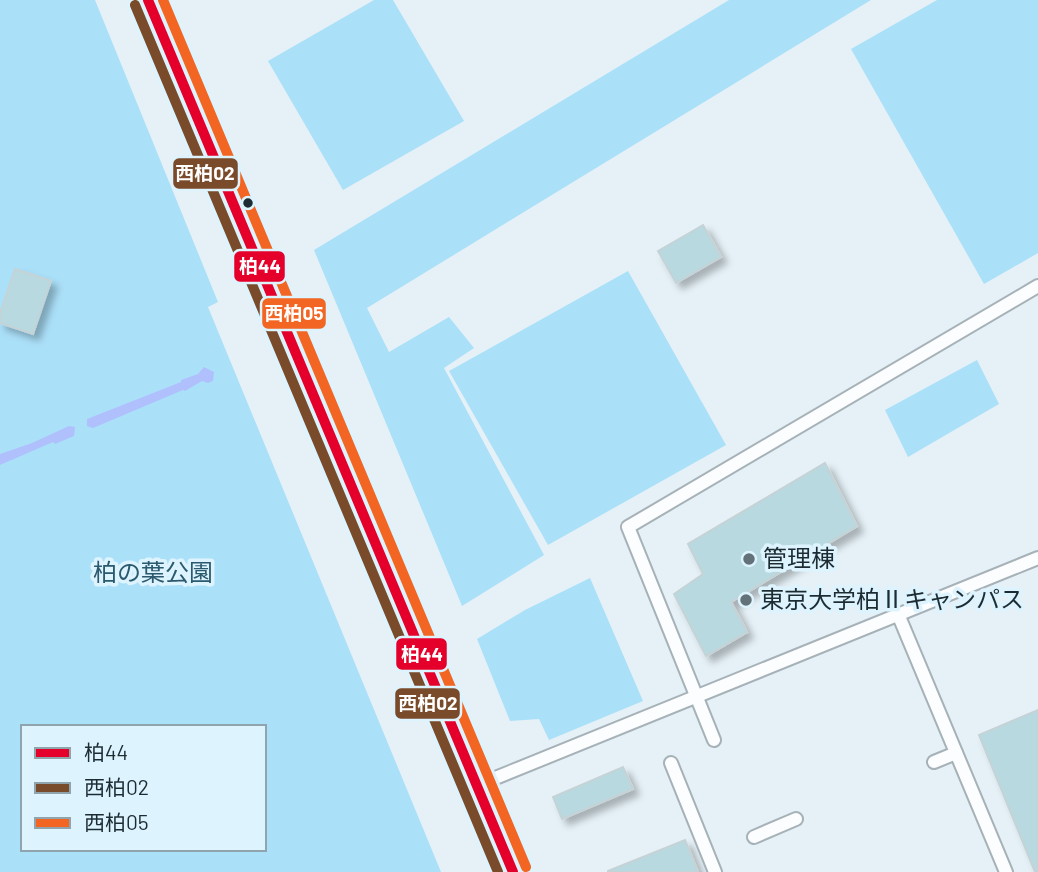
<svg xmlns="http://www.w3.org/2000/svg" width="1038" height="872" font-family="Barlow,'Noto Sans JP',sans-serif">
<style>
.green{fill:#abe0f9;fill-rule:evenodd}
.water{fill:#afc0fd}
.building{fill:#b8d9df;stroke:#c5d3d7;stroke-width:2;filter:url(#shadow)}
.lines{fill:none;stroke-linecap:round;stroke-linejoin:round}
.service-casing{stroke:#a6b2b8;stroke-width:16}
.tertiary-casing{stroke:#a6b2b8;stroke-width:33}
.service{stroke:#fbfdfe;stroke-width:12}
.tertiary{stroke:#fbfdfe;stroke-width:30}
.bus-1-casing{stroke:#ddf4ff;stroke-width:16}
.bus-2-casing{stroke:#ddf4ff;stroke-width:16}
.bus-3-casing{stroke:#ddf4ff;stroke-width:16}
.bus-1{stroke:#e4002b;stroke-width:10}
.bus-2{stroke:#7a4b2a;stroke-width:10}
.bus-3{stroke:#f26522;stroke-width:10}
.bus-dot{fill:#1d2c33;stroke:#ddf4ff;stroke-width:2.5}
.poi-dot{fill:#637178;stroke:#ddf4ff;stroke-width:2.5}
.labels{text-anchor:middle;stroke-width:7;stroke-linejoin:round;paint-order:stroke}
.poi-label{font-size:24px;fill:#1d2c33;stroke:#ddf4ff;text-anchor:start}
.park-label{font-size:24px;fill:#2b596e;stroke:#ddf4ff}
.line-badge{stroke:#ddf4ff;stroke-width:2.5}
.badge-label{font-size:19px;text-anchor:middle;font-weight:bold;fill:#fff}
</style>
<defs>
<filter id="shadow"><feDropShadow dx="6" dy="6" stdDeviation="3.5" flood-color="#0004"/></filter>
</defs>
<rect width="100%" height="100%" fill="#e5f1f7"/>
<g class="green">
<path d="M 0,0 L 95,0 L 218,302 L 208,307 L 441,872 L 0,872 ZM 23,727 L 264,727 L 264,849 L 23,849 Z"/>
<polygon points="374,0 393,0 464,121 343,190 268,61"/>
<polygon points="729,0 871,0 367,308 389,352 449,317 474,348 444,368 544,555 462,606 314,250"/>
<polygon points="937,0 1038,0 1038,253 984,284 851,49"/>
<polygon points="628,271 726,445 548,545 449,371"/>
<polygon points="977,360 999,404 908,457 885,410"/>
<polygon points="590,578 643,701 549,740 539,719 510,721 477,639 525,610"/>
</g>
<g class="water">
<polygon points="204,367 214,372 213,381 208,383 202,381 185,391 183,390 93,428 87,426 87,419 181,382 181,380 198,374"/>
<polygon points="69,426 75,427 74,436 55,444 53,442 0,465 0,454 32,443"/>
</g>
<g class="building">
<polygon points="703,225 721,257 676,283 658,251"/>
<polygon points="15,269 51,281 33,334 0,323 0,314"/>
<polygon points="825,463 857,526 731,602 747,632 706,656 674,594 703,574 688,544"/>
<polygon points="1038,710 1038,872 1035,872 979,735"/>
<polygon points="623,767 633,789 562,819 553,797"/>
<polygon points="685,840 698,872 608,872 608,871"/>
</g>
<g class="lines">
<defs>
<g id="service">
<polyline points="898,614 1006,872"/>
<polyline points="714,740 628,527 1038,286"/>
<polyline points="934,762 956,753"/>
<polyline points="671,763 715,872"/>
<polyline points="478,785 1038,558"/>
<polyline points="754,837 796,819"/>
</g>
<polyline id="tertiary" points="148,0 423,661 478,786 513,872"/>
</defs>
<use href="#service" class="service-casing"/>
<use href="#tertiary" class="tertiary-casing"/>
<use href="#service" class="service"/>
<use href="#tertiary" class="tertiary"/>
<defs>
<polyline id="bus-1" points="148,0 513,872"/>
<polyline id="bus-2" points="135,5 498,872"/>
<polyline id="bus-3" points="163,0 526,867"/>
</defs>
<use href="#bus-1" class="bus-1-casing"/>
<use href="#bus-2" class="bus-2-casing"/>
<use href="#bus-3" class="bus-3-casing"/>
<use href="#bus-1" class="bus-1"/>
<use href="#bus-2" class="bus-2"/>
<use href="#bus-3" class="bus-3"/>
</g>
<circle class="bus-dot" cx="248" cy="203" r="6"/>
<g class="poi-dot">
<circle cx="749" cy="559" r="7"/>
<circle cx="746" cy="600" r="7"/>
</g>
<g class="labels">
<g class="poi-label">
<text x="763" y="567">管理棟</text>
<text x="760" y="608">東京大学柏Ⅱキャンパス</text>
</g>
<g class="park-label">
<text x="153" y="581">柏の葉公園</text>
</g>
</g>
<g class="line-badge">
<rect x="172" y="157" width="67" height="33" rx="7" fill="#7a4b2a"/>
<rect x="233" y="250" width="53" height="33" rx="7" fill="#e4002b"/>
<rect x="261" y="297" width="66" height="33" rx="7" fill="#f26522"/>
<rect x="395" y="637" width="53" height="34" rx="7" fill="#e4002b"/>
<rect x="394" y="687" width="67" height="33" rx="7" fill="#7a4b2a"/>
</g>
<g class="badge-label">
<text x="205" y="180">西柏02</text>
<text x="260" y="273">柏44</text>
<text x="294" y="320">西柏05</text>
<text x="422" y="661">柏44</text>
<text x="428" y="710">西柏02</text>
</g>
<rect x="21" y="725" width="245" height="126" fill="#ddf4ff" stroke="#90a4ad" stroke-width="2"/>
<rect x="35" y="748" width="35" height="10" fill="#e4002b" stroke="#90a4ad" stroke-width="2"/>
<text x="84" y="760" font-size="21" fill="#1d2c33">柏44</text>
<rect x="35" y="783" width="35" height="10" fill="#7a4b2a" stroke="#90a4ad" stroke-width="2"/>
<text x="84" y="795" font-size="21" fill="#1d2c33">西柏02</text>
<rect x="35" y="818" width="35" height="10" fill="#f26522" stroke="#90a4ad" stroke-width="2"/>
<text x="84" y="830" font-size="21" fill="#1d2c33">西柏05</text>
</svg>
